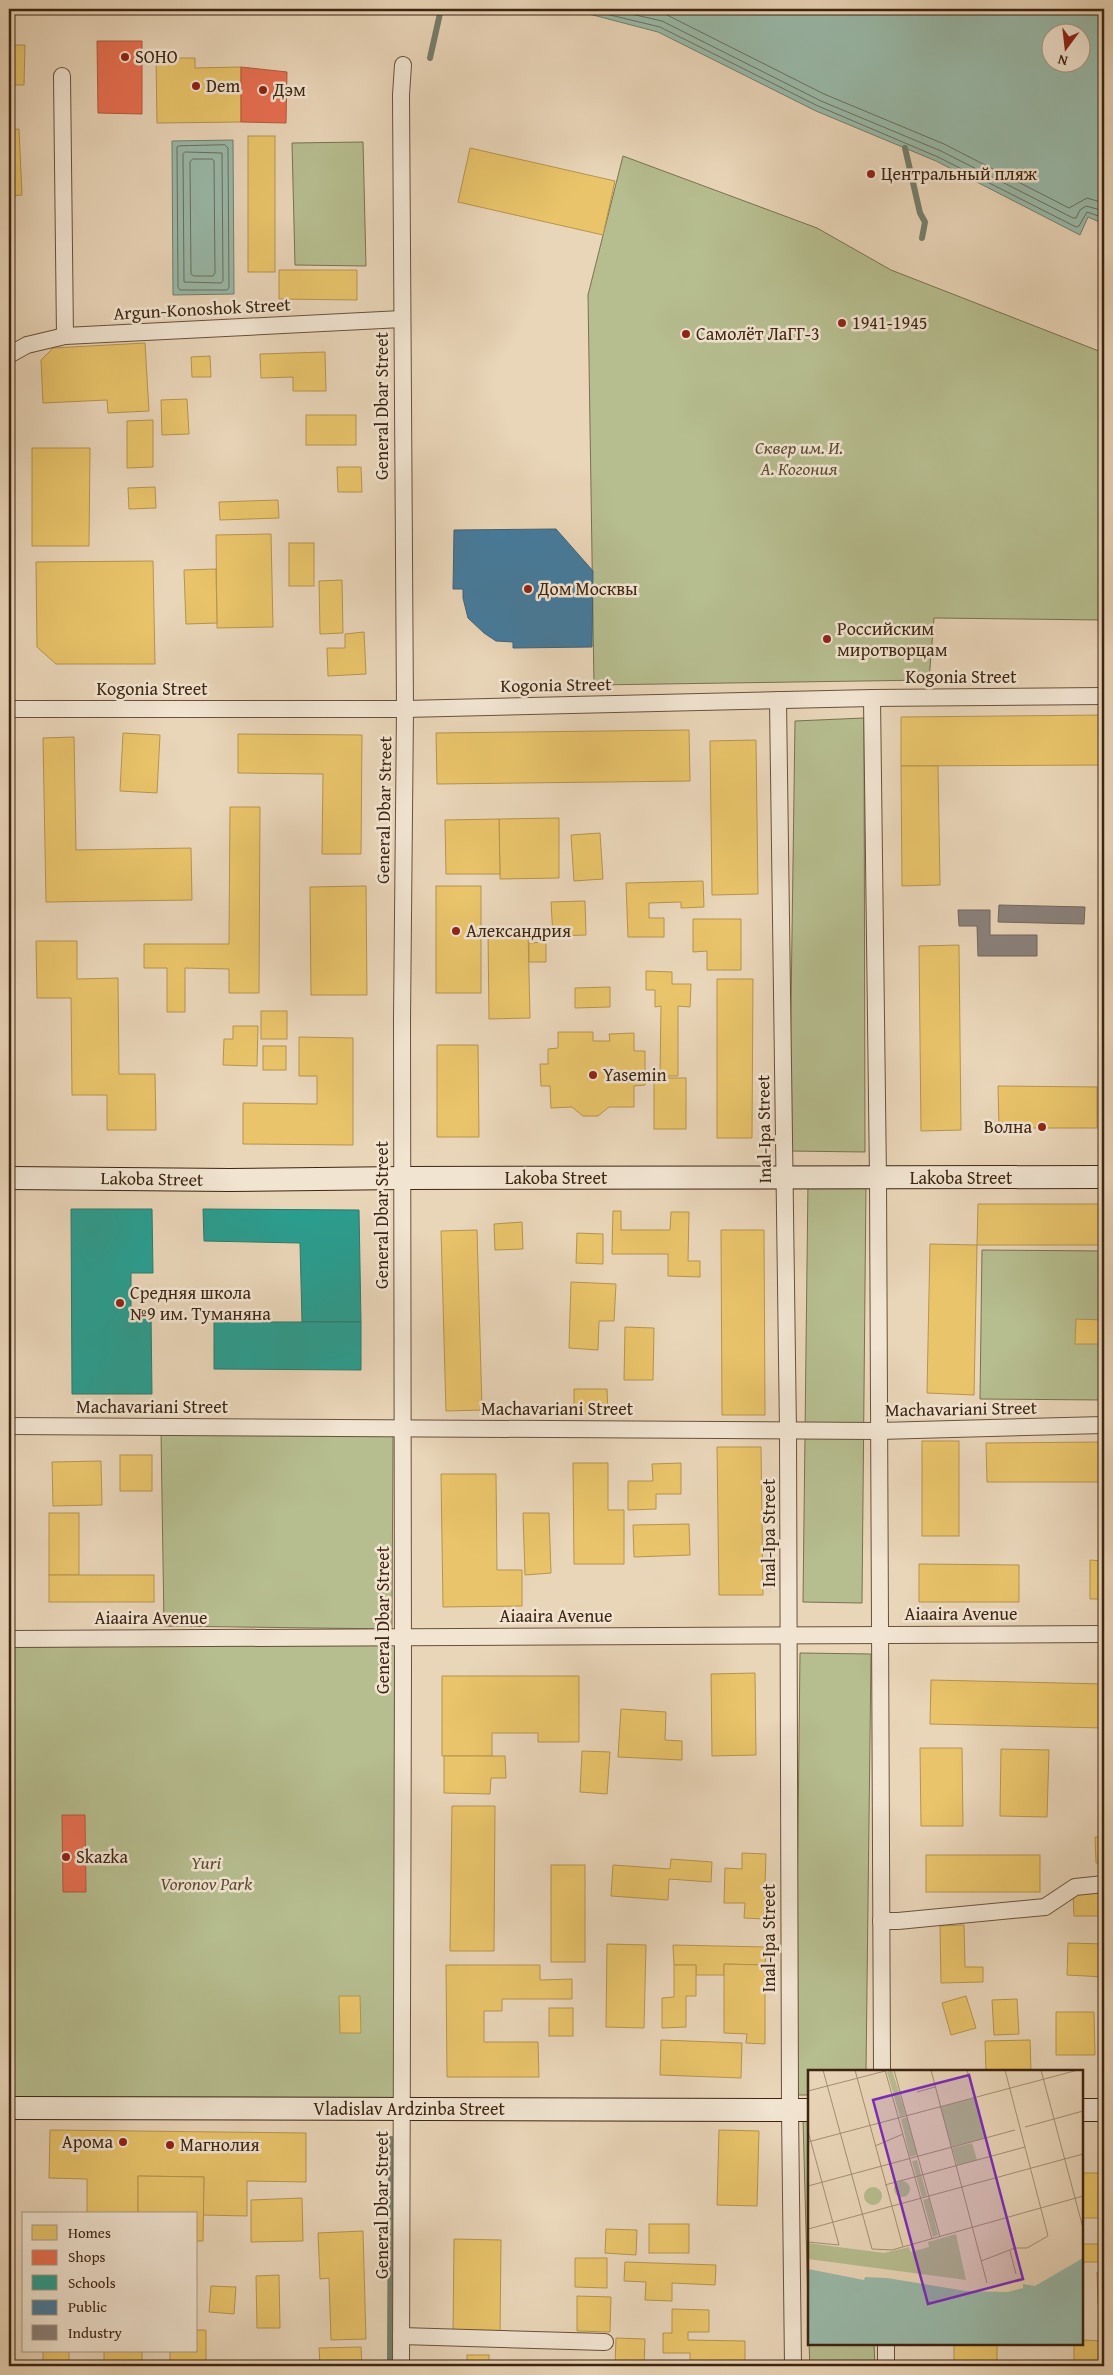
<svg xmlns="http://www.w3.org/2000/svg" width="1113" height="2375" font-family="'Gentium Book Plus',serif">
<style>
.green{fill:#b6bd8f;stroke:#7a7150}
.water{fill:#99b9a9;stroke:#757e6c;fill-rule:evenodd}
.homes{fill:#e9c46a;stroke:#b6944f}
.shops{fill:#e76f51;stroke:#b4593e}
.schools{fill:#2a9d8f;stroke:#307969}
.public{fill:#457b9d;stroke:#436173}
.industry{fill:#8a817c;stroke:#73655c}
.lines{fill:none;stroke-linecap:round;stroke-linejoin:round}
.shore{stroke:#6c6f5d;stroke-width:1}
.stream{stroke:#757e6c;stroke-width:6}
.street-casing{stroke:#69513b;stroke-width:18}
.secondary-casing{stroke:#3e2511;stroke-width:24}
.street{stroke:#f1e4d1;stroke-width:16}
.secondary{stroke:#f1e4d1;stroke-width:22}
.poi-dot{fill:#8f2418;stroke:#f1e4d1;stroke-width:2}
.labels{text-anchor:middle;stroke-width:5;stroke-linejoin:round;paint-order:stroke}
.poi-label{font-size:18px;fill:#3e2511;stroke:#f1e4d1;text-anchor:start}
.street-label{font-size:18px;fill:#3e2511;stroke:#f1e4d1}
.park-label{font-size:18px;font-style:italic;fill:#5c4b30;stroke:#f1e4d1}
.inset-river{fill:none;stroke:#99b9a9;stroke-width:2.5}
.inset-road{fill:none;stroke:#a58f75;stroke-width:1}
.view{fill:#7b2cbf;fill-opacity:0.15;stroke:#7b2cbf;stroke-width:2.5}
.inset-edge{fill:none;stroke:#3e2511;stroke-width:2.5}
</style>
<rect width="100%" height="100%" fill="#e9d5b8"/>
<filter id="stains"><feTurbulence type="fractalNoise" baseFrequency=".004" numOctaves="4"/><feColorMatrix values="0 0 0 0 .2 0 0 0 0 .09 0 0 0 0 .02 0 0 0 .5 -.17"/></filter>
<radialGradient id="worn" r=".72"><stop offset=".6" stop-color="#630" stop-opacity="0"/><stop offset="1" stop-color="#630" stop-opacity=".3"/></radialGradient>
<g class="green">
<polygon points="363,142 366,266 295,265 292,143"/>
<polygon points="623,156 817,228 891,270 1104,353 1104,620 934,618 929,680 594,685 588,295"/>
<polygon points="864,718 865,1152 789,1151 795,721"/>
<polygon points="808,1181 866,1182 862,1603 803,1602"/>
<polygon points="982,1250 1104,1251 1104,1400 980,1399"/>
<polygon points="161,1432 393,1435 392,1629 164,1626"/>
<polygon points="403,1637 402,2109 9,2108 9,1639"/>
<polygon points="800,1653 871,1654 866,2071 809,2071 809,2095 795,2095"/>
<polygon points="803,2119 809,2119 809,2341"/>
<polygon points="809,2344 874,2344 875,2366 810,2366"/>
</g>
<g class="water">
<path d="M 570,9 L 1104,9 L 1104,224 L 1088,217 L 1080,235 L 936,161 L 816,111 L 658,32 ZM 1050,32 L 1080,32 L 1080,62 L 1050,62 Z"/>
<polygon points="233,140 234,294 173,295 172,141"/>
</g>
<g class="homes">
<polygon points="9,45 25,45 24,85 9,85"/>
<polygon points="156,58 195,58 195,68 241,67 241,122 157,123"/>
<rect x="9" y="85" width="4" height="26"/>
<polygon points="19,129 22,195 9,196 9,130"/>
<rect x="248" y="136" width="27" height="136"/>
<polygon points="470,148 615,181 603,235 458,202"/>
<polygon points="279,270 357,270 357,300 279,299"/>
<polygon points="145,343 149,411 108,413 107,400 43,403 41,360 53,348"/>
<polygon points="325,352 326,391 293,391 293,377 261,378 260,354"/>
<polygon points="210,356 211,377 192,377 191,357"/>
<polygon points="187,399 189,434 162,435 161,400"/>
<rect x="306" y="415" width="50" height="30"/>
<polygon points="153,420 153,467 127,468 127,421"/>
<polygon points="32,448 90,448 89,546 32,546"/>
<polygon points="337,467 361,467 362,492 338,492"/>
<polygon points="155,487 156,508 129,509 128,488"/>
<polygon points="278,500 279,518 220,520 219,502"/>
<polygon points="271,534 273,627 217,628 216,535"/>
<rect x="289" y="543" width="25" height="43"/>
<polygon points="153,561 155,664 56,664 37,647 36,562"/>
<polygon points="216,569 217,623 186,624 184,570"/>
<polygon points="342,580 343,633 320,634 319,581"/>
<polygon points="364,632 366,674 328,676 327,648 345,648 345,634"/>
<polygon points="1104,715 1104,765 901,766 901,717"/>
<polygon points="689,730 690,781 437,784 436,733"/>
<polygon points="123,733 160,735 157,793 120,791"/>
<polygon points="238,734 362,735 361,854 322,854 323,774 238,773"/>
<polygon points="74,737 76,850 191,848 192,900 46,902 43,738"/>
<polygon points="756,740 758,894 712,895 710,741"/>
<polygon points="901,766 938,766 940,885 902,886"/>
<polygon points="230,807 260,807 259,993 229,993 229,969 185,968 185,1012 167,1012 167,968 144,968 144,944 229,944"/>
<polygon points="559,818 559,878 500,879 499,819"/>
<polygon points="499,819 500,874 446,874 445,820"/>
<polygon points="600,833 603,879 574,881 571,835"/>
<polygon points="703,881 704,907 681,908 681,902 649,903 649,918 664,918 664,937 628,937 626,883"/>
<polygon points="366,886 367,995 311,995 310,887"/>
<rect x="436" y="886" width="45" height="107"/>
<polygon points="585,901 586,935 553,936 551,902"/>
<polygon points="693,919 741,919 741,970 707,970 707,951 693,952"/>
<polygon points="488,930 528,930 530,1018 489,1019"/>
<polygon points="36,941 77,941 77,979 118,978 119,1074 155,1074 156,1130 107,1130 107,1095 72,1095 71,998 37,998"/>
<polygon points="546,942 546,962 529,962 529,943"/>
<polygon points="959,945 961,1130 921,1131 919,946"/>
<polygon points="646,971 672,972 672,984 691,984 690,1007 678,1006 678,1076 660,1076 661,1006 655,1007 655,990 646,990"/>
<polygon points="717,979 753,979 752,1138 717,1138"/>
<polygon points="610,987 610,1007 575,1008 575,988"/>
<rect x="261" y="1011" width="26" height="28"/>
<polygon points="233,1026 258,1026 257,1066 223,1065 224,1039 233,1039"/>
<polygon points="558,1032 593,1032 593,1041 610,1041 609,1034 634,1033 634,1051 645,1051 645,1085 634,1086 634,1107 609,1107 598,1116 583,1116 572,1107 551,1108 550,1086 541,1086 540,1064 548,1064 548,1049 558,1048"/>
<polygon points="299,1037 353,1038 353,1145 243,1144 243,1103 317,1104 317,1076 299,1076"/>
<polygon points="437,1045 478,1045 479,1137 437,1137"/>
<rect x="263" y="1046" width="23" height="24"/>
<rect x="654" y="1078" width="32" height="51"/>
<polygon points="998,1086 1097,1087 1097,1128 999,1128"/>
<polygon points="978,1204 1104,1204 1104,1245 977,1245"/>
<polygon points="613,1211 621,1211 621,1230 670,1230 671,1212 689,1212 688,1261 700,1261 700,1277 668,1276 668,1254 612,1254"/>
<polygon points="522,1222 523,1249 495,1250 494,1224"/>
<polygon points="477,1230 482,1410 446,1411 441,1231"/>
<polygon points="721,1230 764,1230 765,1415 722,1415"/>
<polygon points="577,1233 603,1234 603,1264 576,1263"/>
<polygon points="930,1244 977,1245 974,1395 927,1393"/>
<polygon points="571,1282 616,1284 614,1321 599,1321 598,1350 569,1348"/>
<polygon points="1076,1319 1104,1320 1104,1344 1075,1344"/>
<polygon points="625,1327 654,1328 653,1380 624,1380"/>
<polygon points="574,1389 607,1389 608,1414 574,1415"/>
<rect x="922" y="1441" width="37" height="95"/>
<polygon points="1104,1442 1104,1482 987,1482 986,1443"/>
<polygon points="717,1447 761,1447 763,1595 719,1595"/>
<rect x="120" y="1455" width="32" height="36"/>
<polygon points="101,1461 102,1505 53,1506 52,1462"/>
<polygon points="573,1463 608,1463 608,1510 624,1510 624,1564 574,1564"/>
<polygon points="681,1463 681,1494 656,1494 656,1509 628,1510 628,1481 653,1481 652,1464"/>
<polygon points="441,1474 496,1474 497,1570 522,1570 522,1606 443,1607"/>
<rect x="49" y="1513" width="30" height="62"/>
<polygon points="523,1513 549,1513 551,1573 525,1575"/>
<polygon points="689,1524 690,1555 634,1557 633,1525"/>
<polygon points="1090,1560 1104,1561 1104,1599 1090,1599"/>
<polygon points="919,1564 1019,1565 1019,1602 919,1602"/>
<rect x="49" y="1575" width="105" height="27"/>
<polygon points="755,1673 756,1755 712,1756 711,1674"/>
<polygon points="442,1676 579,1676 579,1742 538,1742 538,1733 492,1733 492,1756 442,1756"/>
<polygon points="931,1680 1104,1684 1104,1728 930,1724"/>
<polygon points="621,1709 666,1712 665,1740 682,1741 682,1760 618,1757"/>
<polygon points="920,1748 962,1748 963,1826 921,1826"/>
<polygon points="1001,1749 1049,1750 1047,1817 1000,1816"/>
<polygon points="582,1751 610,1752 607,1794 580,1792"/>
<polygon points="444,1756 505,1756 506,1778 491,1778 490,1794 444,1793"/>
<polygon points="1101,1800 1104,1800 1104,1831 1102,1831"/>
<polygon points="452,1806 495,1806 494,1951 450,1951"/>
<polygon points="1095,1837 1104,1837 1104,1862 1096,1863"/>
<polygon points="742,1853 766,1854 764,1919 744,1918 745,1903 724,1903 725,1868 742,1869"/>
<rect x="926" y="1855" width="114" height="37"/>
<polygon points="671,1859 712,1862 711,1882 669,1879 668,1900 611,1896 613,1865 670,1869"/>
<rect x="551" y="1865" width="34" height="97"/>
<polygon points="1073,1893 1104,1893 1104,1916 1074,1916"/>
<polygon points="964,1925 965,1967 983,1967 983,1982 941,1983 940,1926"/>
<polygon points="1068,1943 1104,1944 1104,1977 1067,1975"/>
<polygon points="607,1944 646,1945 644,2028 606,2027"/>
<polygon points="673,1945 766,1947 765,1965 724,1964 724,1975 696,1975 696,1965 674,1965"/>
<polygon points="724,1964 765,1965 765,2044 746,2043 747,2034 724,2033"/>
<polygon points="446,1965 540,1965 540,1980 572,1979 572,1999 502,1999 502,2011 484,2011 484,2042 538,2042 539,2077 447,2077"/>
<polygon points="674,1965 696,1965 696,1996 686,1996 686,2027 662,2028 662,1998 674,1997"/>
<polygon points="339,1996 360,1996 361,2033 340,2033"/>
<polygon points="966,1996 976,2028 951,2035 942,2003"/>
<polygon points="1017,1999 1019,2034 994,2035 992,2000"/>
<rect x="549" y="2008" width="24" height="28"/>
<polygon points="1056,2012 1094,2012 1095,2055 1056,2055"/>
<polygon points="661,2040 742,2043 741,2078 660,2075"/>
<polygon points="1030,2040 1031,2071 986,2071 985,2041"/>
<polygon points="50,2130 306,2133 306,2182 247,2181 247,2216 203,2215 204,2177 138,2176 138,2214 87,2214 87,2179 49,2178"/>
<polygon points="719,2130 759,2131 757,2206 717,2205"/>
<rect x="1082" y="2173" width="22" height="45"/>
<polygon points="138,2176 204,2177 203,2241 196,2241 196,2214 138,2214"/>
<polygon points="302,2198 303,2241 251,2242 251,2200"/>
<rect x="649" y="2224" width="40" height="29"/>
<polygon points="606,2229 637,2230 636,2255 605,2253"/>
<polygon points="363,2231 366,2339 331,2340 329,2278 320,2279 318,2233"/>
<polygon points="454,2239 501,2240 500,2336 453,2335"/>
<rect x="1082" y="2244" width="22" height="18"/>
<polygon points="575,2258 607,2258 607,2288 575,2287"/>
<polygon points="625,2262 716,2265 715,2285 672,2283 672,2301 645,2300 646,2282 624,2281"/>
<polygon points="1097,2272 1104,2272 1104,2304 1098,2304"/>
<polygon points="279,2275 280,2328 257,2328 256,2276"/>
<polygon points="211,2286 236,2287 234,2314 209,2312"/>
<polygon points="577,2296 611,2297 610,2332 577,2331"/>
<polygon points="672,2309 709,2310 709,2332 688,2332 688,2340 745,2341 745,2366 690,2366 690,2353 663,2353 663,2333 672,2333"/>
<polygon points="196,2330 206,2330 206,2365 170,2365 170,2351 196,2351"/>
<polygon points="616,2338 645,2339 644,2366 615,2366"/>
<polygon points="1082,2340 1104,2341 1104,2366 1074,2366 1074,2344 1082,2344"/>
<rect x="954" y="2344" width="43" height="22"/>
<polygon points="361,2347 362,2366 320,2366 319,2348"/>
<rect x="43" y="2351" width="26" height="15"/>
<rect x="104" y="2351" width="38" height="14"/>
<rect x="467" y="2355" width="22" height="11"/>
<rect x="210" y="2365" width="33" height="1"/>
</g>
<g class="shops">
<polygon points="97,41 142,41 142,114 98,113"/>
<polygon points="241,67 287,72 286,123 241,122"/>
<polygon points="62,1815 85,1815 86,1892 63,1892"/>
</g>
<g class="schools">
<polygon points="71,1209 152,1209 153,1273 131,1273 131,1315 151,1315 152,1394 72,1394"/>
<polygon points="203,1209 359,1210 361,1322 302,1322 300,1243 204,1241"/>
<polygon points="214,1322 361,1322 361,1370 214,1369"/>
</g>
<polygon class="public" points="556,529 593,571 592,647 513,648 513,642 496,641 484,633 468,618 463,598 463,589 453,589 454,530"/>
<g class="industry">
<polygon points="999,905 1085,907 1084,924 998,922"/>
<polygon points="958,910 990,910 990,935 1037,935 1037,956 978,956 977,926 959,926"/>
</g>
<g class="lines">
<g class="shore">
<polyline points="585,9 660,27 818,106 938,157 1076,227 1079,226 1087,212 1104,218"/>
<polyline points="609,9 662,21 821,101 941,151 1073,218 1076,218 1080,210 1086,206 1104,211"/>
<polyline points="642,9 665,14 824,94 944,144 1069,208 1087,198 1104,203"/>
<polygon points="225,145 228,148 229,288 227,290 180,290 178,287 177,147 179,146"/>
<polygon points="185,152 222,153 223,281 221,283 184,282 183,154"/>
<polygon points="193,159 212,159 214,161 215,273 213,276 194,276 191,274 190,162"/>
</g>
<g class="stream">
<polyline points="430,58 441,9"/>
<polyline points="905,148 920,213 925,222 922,238"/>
<polyline points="390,2366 391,2139"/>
</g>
<defs>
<g id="street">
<polyline points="62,76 65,336"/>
<polyline points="9,355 27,345 65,336 402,319"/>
<polyline points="872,698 878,1179 882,2071"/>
<polyline points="778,700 788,1431 790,2110 793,2366"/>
<polyline points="9,709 405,709 872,698 1104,696"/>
<polyline points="9,1426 879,1431 1104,1425"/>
<polyline points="9,1639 1104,1634"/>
<polyline points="881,1921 898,1921 1045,1907 1075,1887 1104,1884"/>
<polyline points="401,2336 605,2342"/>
<polyline points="886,2344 886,2366"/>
<polyline points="401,2366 403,1665 402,1020 405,709 401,95 403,65"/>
</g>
<g id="secondary">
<polyline points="9,1178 230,1180 403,1178 1104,1177"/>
<polyline points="9,2108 809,2110"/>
<polyline points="1082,2110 1104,2110"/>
</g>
</defs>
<use href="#street" class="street-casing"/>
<use href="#secondary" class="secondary-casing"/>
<use href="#street" class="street"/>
<use href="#secondary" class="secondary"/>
</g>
<g class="poi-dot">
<circle cx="125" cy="57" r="5"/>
<circle cx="196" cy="86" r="5"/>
<circle cx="263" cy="90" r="5"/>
<circle cx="871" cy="174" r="5"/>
<circle cx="842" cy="323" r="5"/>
<circle cx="686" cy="334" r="5"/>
<circle cx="528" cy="589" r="5"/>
<circle cx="827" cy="639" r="5"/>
<circle cx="456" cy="931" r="5"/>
<circle cx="593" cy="1075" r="5"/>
<circle cx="1042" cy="1127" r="5"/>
<circle cx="120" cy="1303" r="5"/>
<circle cx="66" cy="1857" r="5"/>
<circle cx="123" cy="2142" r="5"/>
<circle cx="170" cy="2145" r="5"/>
</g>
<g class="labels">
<g class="poi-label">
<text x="135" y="63">SOHO</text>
<text x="206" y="92">Dem</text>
<text x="273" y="96">Дэм</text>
<text x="881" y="180">Центральный пляж</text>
<text x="852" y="329">1941-1945</text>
<text x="696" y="340">Самолёт ЛаГГ-3</text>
<text x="538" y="595">Дом Москвы</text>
<text x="837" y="635">Российским<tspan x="837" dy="21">миротворцам</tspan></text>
<text x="466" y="937">Александрия</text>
<text x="603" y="1081">Yasemin</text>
<text x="1032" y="1133" text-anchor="end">Волна</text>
<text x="130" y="1299">Средняя школа<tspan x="130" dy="21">№9 им. Туманяна</tspan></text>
<text x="76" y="1863">Skazka</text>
<text x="113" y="2148" text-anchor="end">Арома</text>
<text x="180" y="2151">Магнолия</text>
</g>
<g class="street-label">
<text transform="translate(202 309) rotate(-3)" y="6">Argun-Konoshok Street</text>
<text transform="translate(382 406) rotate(-90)" y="6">General Dbar Street</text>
<text x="961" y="683">Kogonia Street</text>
<text transform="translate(556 685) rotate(-1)" y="6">Kogonia Street</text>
<text x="152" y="695">Kogonia Street</text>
<text transform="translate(384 810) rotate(-89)" y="6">General Dbar Street</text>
<text transform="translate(764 1129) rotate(-91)" y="6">Inal-Ipa Street</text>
<text x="556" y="1184">Lakoba Street</text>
<text x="961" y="1184">Lakoba Street</text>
<text transform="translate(152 1179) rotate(1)" y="6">Lakoba Street</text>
<text transform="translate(382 1215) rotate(-90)" y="6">General Dbar Street</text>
<text x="152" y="1413">Machavariani Street</text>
<text x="557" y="1415">Machavariani Street</text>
<text transform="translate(961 1409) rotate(-1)" y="6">Machavariani Street</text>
<text transform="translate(769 1533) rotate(-90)" y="6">Inal-Ipa Street</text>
<text x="961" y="1620">Aiaaira Avenue</text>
<text x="556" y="1622">Aiaaira Avenue</text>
<text x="151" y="1624">Aiaaira Avenue</text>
<text transform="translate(383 1620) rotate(-90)" y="6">General Dbar Street</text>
<text transform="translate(769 1938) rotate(-90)" y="6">Inal-Ipa Street</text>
<text x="409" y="2115">Vladislav Ardzinba Street</text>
<text transform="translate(382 2205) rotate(-90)" y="6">General Dbar Street</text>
</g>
<g class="park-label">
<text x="799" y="454">Сквер им. И.<tspan x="799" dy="21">А. Когония</tspan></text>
<text x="206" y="1869">Yuri<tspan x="206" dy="21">Voronov Park</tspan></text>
</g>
</g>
<g transform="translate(808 2070)">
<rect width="275" height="275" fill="#e9d5b8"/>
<path d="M 84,0 L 98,45 L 92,47 L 79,2 ZM 166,28 L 177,68 L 143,77 L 132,37 ZM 99,47 L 109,85 L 102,87 L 93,49 ZM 164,73 L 169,90 L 149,95 L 144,78 ZM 109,90 L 119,126 L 114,127 L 104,91 ZM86 119a8 8 0 1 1 16 0a8 8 0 1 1-16 0ZM56 126a9 9 0 1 1 18 0a9 9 0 1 1-18 0ZM 121,128 L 130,165 L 125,167 L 115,130 ZM 148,164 L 158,210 L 0,189 L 0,173 L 76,183 L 101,177 L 103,182 L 121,177 L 120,172 Z" fill="#b6bd8f"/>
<path d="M 275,188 L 275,275 L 0,275 L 0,199 L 56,210 L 57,207 L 79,208 L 158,221 L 200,222 L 215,218 L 215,214 L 227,216 Z" fill="#99b9a9"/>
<path class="inset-river" d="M 269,275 L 275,260"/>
<path class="inset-road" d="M 15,0 L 64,179 L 84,180 L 275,126M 47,0 L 95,177M 77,0 L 124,169M 86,0 L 132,167M 123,0 L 179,213M 159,0 L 207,177M 233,0 L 275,158M 0,21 L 81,0M 109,22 L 127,17M 217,57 L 275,41M 0,61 L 31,175 L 0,172M 0,72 L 270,0M 67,76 L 95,64M 77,115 L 217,77M 0,116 L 207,60M 0,159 L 275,84M 202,181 L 208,204M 173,191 L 207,178 L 219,178 L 240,166 L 197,0"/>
<path class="view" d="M 161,5 L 215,209 L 120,234 L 65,30 Z"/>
<rect width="275" height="275" class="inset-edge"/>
</g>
<rect width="1113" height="2375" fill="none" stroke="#e9d5b8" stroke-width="30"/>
<rect x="10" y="10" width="1093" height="2355" fill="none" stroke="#3e2511" stroke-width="2.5"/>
<rect x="15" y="15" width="1083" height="2345" fill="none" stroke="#3e2511"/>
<rect x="22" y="2212" width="175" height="140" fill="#f1e4d1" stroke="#a99884"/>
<rect x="32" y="2225" width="25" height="15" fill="#e9c46a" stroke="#a99884"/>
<text x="68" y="2238" font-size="15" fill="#3e2511">Homes</text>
<rect x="32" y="2250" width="25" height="15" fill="#e76f51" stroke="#a99884"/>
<text x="68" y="2262" font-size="15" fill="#3e2511">Shops</text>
<rect x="32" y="2275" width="25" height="15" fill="#2a9d8f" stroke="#a99884"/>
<text x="68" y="2288" font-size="15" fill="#3e2511">Schools</text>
<rect x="32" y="2300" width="25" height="15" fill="#457b9d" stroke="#a99884"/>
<text x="68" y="2312" font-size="15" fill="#3e2511">Public</text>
<rect x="32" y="2325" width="25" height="15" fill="#8a817c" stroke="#a99884"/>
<text x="68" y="2338" font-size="15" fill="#3e2511">Industry</text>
<g transform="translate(1066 48) rotate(195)"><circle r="24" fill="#f1e4d1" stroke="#a99884"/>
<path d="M0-4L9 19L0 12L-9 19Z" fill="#8f2418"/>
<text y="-8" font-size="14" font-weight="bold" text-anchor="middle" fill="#3e2511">N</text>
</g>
<rect width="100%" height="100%" filter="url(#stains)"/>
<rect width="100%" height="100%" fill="url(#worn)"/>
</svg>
